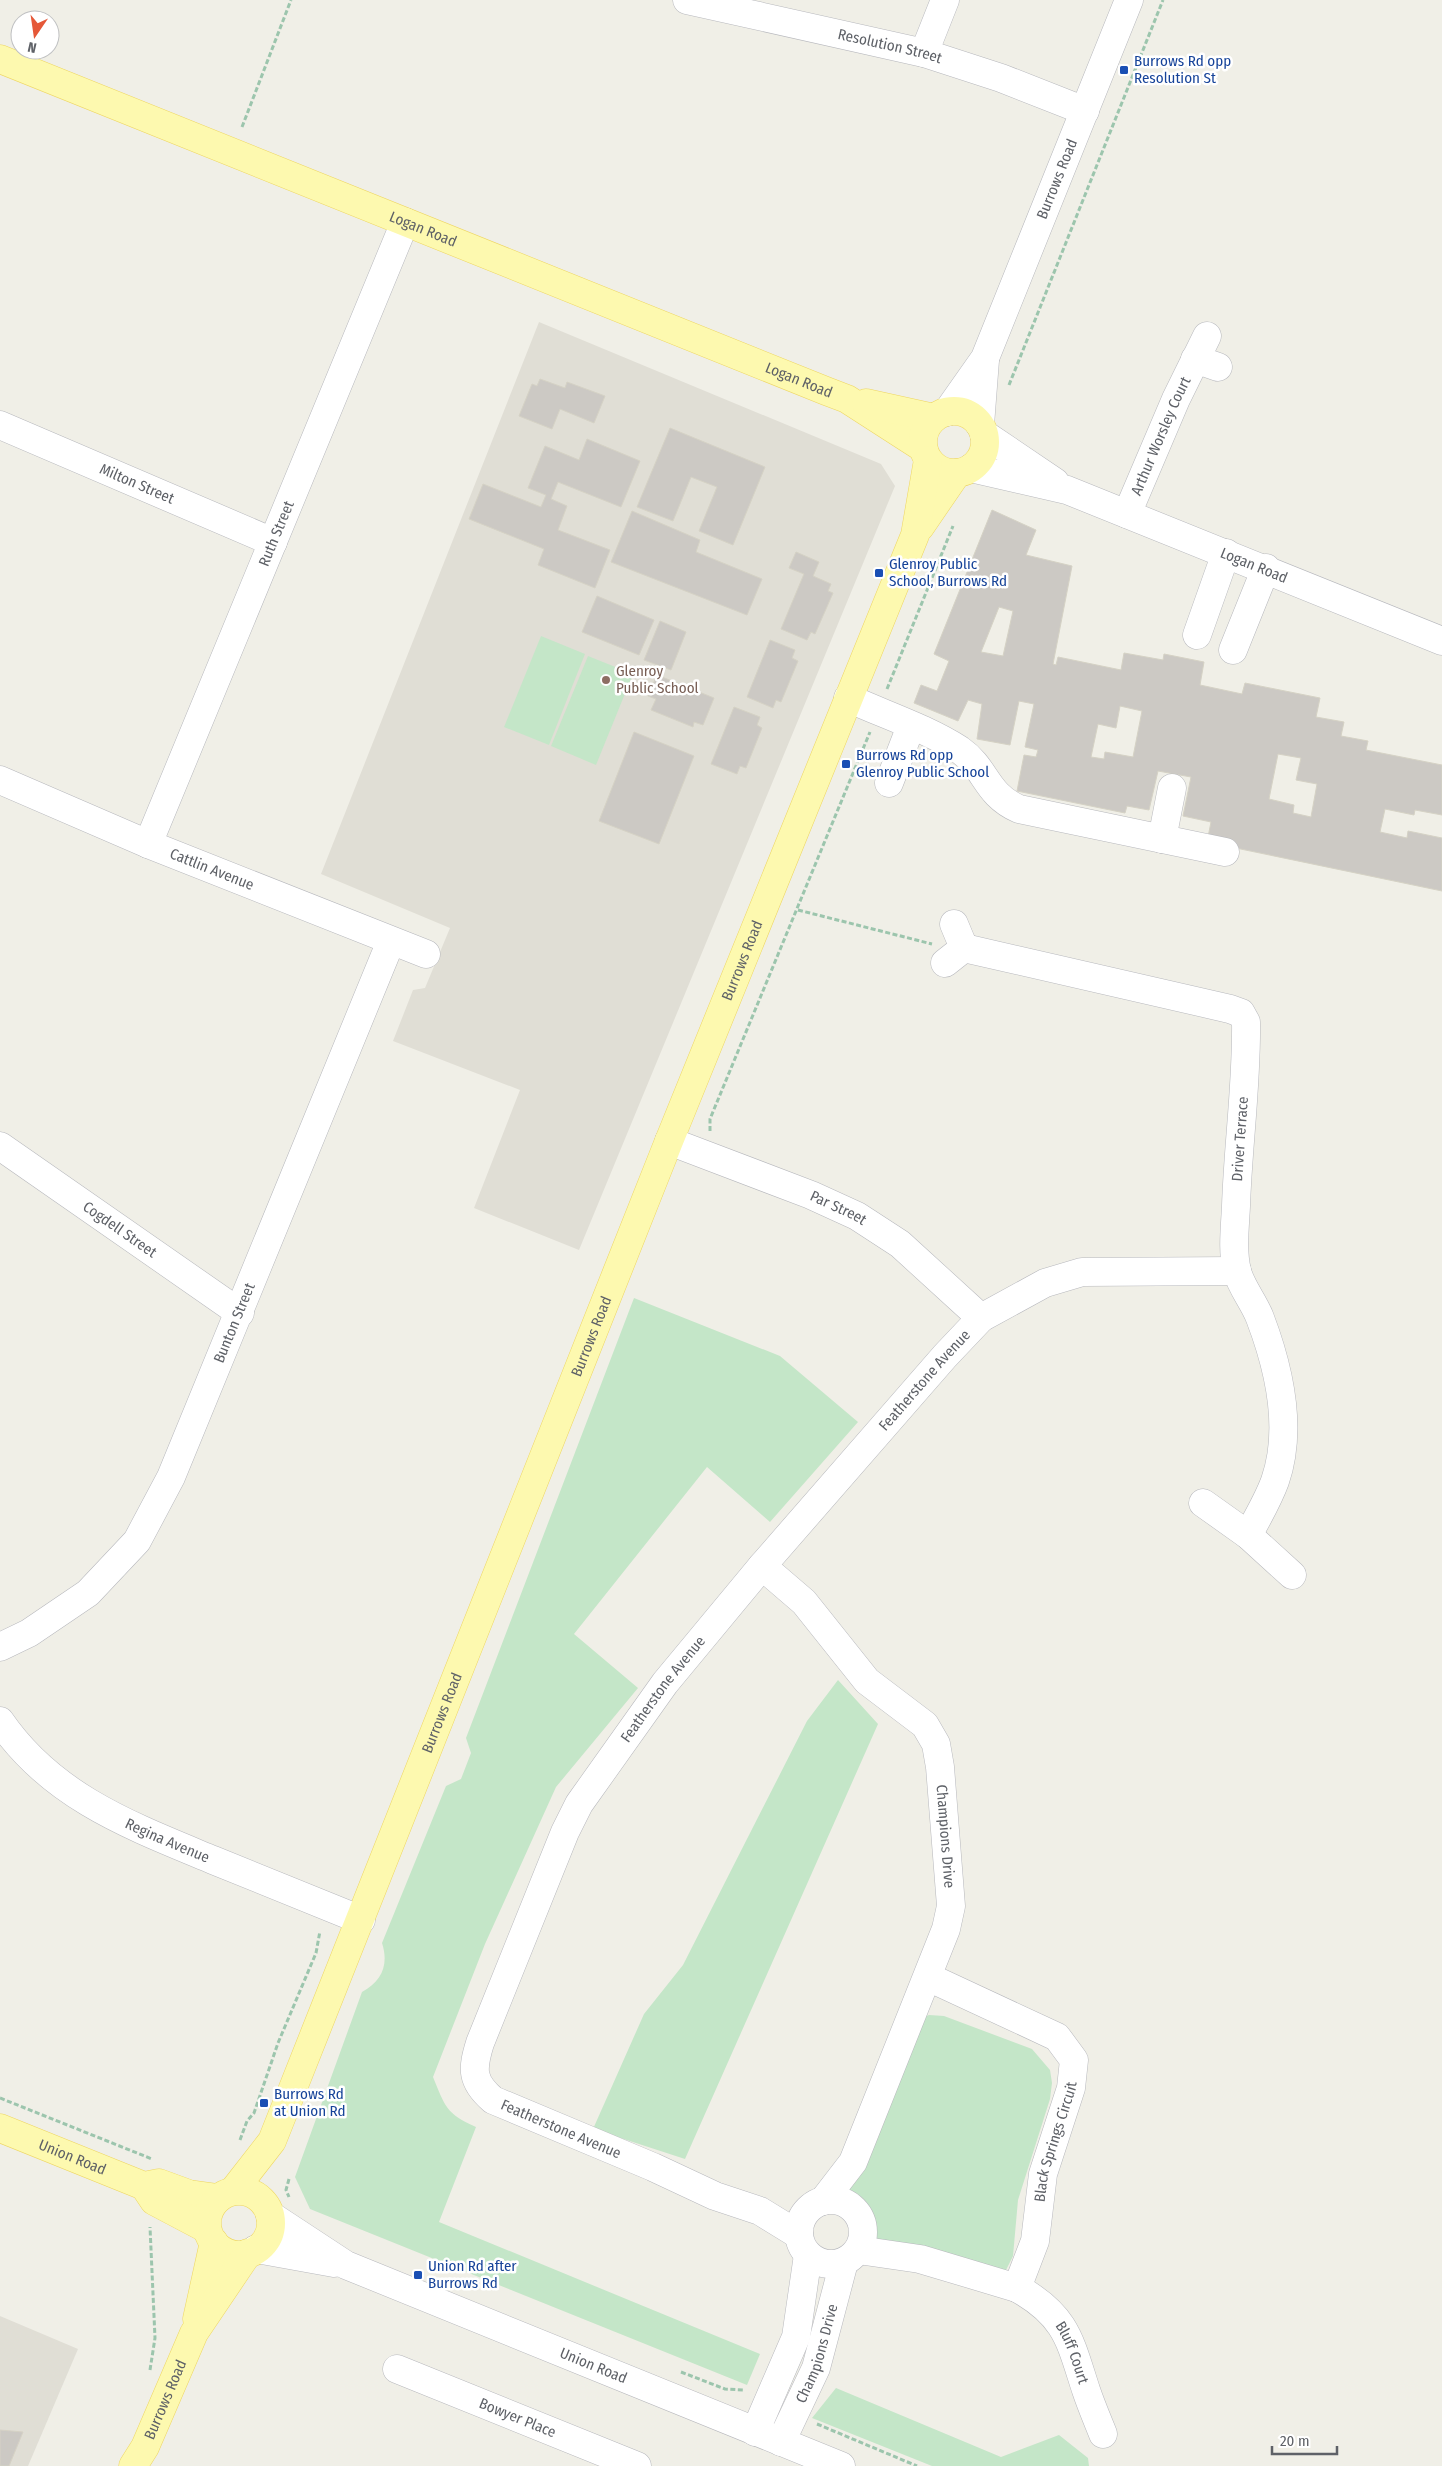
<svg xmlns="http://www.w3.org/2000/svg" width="1442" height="2466" font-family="'Fira Sans Condensed',sans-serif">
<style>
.education{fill:#e0ded5}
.green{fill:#c4e6c8}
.building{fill:#ccc9c4;stroke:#d5d2c5;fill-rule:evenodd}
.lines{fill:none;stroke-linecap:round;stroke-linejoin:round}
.minor-casing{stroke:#b7b8bd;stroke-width:29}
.major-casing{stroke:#eed662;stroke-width:29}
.path{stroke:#9cc5ad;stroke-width:3;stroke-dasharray:5 2.5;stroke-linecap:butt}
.minor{stroke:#fff;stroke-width:28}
.major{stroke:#fdf9af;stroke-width:28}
.transit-dot{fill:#1a4fb4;stroke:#fff;stroke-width:2}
.education-dot{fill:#8d6e63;stroke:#fff;stroke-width:2}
.labels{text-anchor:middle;stroke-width:5;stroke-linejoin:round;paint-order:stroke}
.street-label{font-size:15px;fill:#5e6167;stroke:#fff}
.transit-label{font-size:15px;fill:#164399;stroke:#fff;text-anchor:start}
.education-label{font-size:15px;fill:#785e54;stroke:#fff;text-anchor:start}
</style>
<rect width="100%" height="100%" fill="#f0efe7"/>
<g class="education">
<polygon points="539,322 881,464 895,486 579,1250 474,1208 520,1090 393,1041 413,990 425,988 450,928 321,874"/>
<polygon points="0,2316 78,2349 28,2466 0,2466"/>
</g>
<g class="green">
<polygon points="541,636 585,654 549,745 504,727"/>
<polygon points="588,656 633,674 596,765 551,746"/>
<path d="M 634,1298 L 780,1356 L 858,1422 L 770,1522 L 707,1467 L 574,1634 L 638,1688 L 556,1787 L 485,1944 L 433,2077 C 445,2106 446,2114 476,2127 L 439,2222 L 760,2354 L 747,2385 L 310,2209 L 295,2177 L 362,1992 C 382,1981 389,1965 382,1943 L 446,1786 L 461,1779 L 471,1753 L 466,1738 Z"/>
<polygon points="838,1680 878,1724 685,2159 593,2129 644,2014 683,1965 807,1721"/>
<polygon points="929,2015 944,2016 1032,2049 1050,2070 1052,2083 1050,2099 1018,2200 1013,2256 1006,2270 871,2244 845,2201 846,2182 918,2019"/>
<polygon points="836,2388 1001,2457 1059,2435 1088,2458 1089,2466 932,2466 812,2418"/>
</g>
<g class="building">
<polygon points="540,379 565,388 567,382 605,396 594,423 560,409 552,429 519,416 532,384 537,386"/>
<polygon points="670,428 765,467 733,545 699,531 717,487 691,477 673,521 637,507"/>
<polygon points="587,439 640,461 621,507 558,482 551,499 567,506 558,530 610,550 595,588 538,565 544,549 469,519 483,484 541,507 546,495 528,488 545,446 579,460"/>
<path d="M 992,510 L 1036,530 L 1026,555 L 1072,566 L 1053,664 L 1056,665 L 1058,657 L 1121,670 L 1124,653 L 1163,660 L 1164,654 L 1204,662 L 1200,685 L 1242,694 L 1245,683 L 1320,698 L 1316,717 L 1344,722 L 1341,736 L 1368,741 L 1366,750 L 1442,765 L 1442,815 L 1415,810 L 1414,815 L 1385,809 L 1380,832 L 1407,838 L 1408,831 L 1442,838 L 1442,891 L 1207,842 L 1211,822 L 1183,816 L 1191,777 L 1158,771 L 1149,810 L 1127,806 L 1125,813 L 1017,791 L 1024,755 L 1036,757 L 1038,750 L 1025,747 L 1034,704 L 1019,701 L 1010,745 L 977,739 L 982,704 L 968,700 L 958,721 L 914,703 L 921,685 L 937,691 L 949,661 L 934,654 ZM 999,607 L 1013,611 L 1003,656 L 981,652 ZM 1120,706 L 1142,711 L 1133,757 L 1105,752 L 1104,759 L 1091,757 L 1098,724 L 1116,728 ZM 1278,754 L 1301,758 L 1296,780 L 1317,784 L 1311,817 L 1293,813 L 1294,805 L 1269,799 Z"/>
<polygon points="632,511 700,540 696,552 762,579 747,615 611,562"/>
<polygon points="796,552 819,562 813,576 831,584 828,591 833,593 815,634 811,632 807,640 781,629 804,574 789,568"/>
<polygon points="597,596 654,620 639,655 582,632"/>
<polygon points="660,621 686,632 671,670 644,660"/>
<polygon points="770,640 795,650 792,658 798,661 781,702 776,700 773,708 747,697"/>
<polygon points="657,675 714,698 703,725 694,722 693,727 651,710 656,699 648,696"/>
<polygon points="734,707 760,717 757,725 762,728 746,768 740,766 737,774 711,764"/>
<polygon points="634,732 694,756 659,844 599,821"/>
<polygon points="0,2430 23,2432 9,2466 0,2466"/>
</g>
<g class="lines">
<defs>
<g id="minor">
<path id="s1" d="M 687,0 L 924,53 L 1001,78 L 1085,111"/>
<polyline points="924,53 945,0"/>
<polyline points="1195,359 1218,367"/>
<path id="s2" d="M 947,412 L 985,358 L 1129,0"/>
<path id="s3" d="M 0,425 L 273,542"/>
<polyline points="980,425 985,360"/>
<polyline points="984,434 1055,482"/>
<path id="s4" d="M 971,468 L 1067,490 L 1442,641"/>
<path id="s5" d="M 1127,514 L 1176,399 L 1207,336"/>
<polyline points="1197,635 1226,553"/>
<polyline points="1233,650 1266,568"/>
<path d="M 848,698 C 885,715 926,728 960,750 C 987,769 985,794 1019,809 L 1225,852"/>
<path id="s6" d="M 0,780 L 148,844 L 426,954"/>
<polyline points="889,783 911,726"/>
<polyline points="1162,839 1172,788"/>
<path id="s7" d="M 148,844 L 405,222"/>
<polyline points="954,924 964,948"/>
<path d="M 964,948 L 1230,1009 L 1241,1013 L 1246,1022 C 1247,1083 1238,1145 1236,1206 C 1235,1227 1232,1251 1237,1271 C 1241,1287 1254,1302 1260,1318 C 1279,1368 1293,1429 1275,1481 C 1268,1500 1258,1517 1248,1535"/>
<polyline points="945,963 964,948"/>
<path id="s8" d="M 669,1141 L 811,1195 L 857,1216 L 900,1244 L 981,1318"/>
<path id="s9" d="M 0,1146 L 240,1313"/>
<polyline points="1203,1503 1248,1535 1292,1575"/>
<path id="s10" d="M 762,1566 L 804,1602 L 867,1681 L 925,1725 L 936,1744 L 940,1767 L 951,1906 L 946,1929 L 853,2162 L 823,2201"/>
<path id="s11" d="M 0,1647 L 29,1633 L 88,1593 L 137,1541 L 171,1477 L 391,941"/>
<path id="s12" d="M 0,1721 C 52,1797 131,1826 213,1860 C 262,1880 311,1900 361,1920"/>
<circle cx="831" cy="2232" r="32"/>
<path id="s13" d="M 270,2215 L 346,2265 L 841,2466"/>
<path id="s14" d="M 799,2235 L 760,2211 L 715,2196 L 653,2167 L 493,2100 C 471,2081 472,2069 480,2043 L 565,1832 L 579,1804 L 665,1683 L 762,1566 L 945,1356 L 981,1318 L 1045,1283 L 1082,1272 L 1237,1271"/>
<polyline points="256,2249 334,2263"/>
<path id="s15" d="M 858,2250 L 920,2259 L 1017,2288 L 1035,2241 L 1043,2174 L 1071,2088 L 1074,2060 L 1057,2037 L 928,1977"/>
<path id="s16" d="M 1017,2288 C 1067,2316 1070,2341 1086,2390 C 1091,2405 1097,2419 1103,2434"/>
<path id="s17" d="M 397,2369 L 637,2466"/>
<polyline points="755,2432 796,2337 808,2255"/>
<path id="s18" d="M 781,2442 L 816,2368 L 844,2262"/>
</g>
<g id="major">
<path id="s19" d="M 0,59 L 826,391 L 847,399 L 923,448"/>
<polyline points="866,403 934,418"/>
<circle cx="954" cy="442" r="31"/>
<polyline points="920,527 957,473"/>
<path id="s20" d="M 0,2128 L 144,2186 L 159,2183 L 189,2194 L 218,2198"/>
<polyline points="144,2186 154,2201 207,2229"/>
<path id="s21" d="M 233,2191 L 272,2141 L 669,1141 L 915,535 L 928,460"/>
<circle cx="239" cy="2223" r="32"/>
<polyline points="197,2319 214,2242"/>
<path id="s22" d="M 133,2466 L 145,2447 L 194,2333 L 248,2253"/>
</g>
</defs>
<use href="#minor" class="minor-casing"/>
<use href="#major" class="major-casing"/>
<g class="path">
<polyline points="242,127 291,0"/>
<polyline points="1009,385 1163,0"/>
<polyline points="887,689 953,526"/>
<polyline points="798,910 932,944"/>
<polyline points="710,1131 710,1119 870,732"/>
<polyline points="0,2098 152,2159"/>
<polyline points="240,2140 247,2121 254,2113 278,2043 316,1953 320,1931"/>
<polyline points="289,2179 286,2190 289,2197"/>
<polyline points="150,2370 155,2338 150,2227"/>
<polyline points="681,2372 725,2389 744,2390"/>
<polyline points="817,2424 917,2466"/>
</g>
<use href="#minor" class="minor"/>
<use href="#major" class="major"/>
</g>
<g class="transit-dot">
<rect x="1119" y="65" width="10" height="10" rx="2.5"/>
<rect x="874" y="568" width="10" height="10" rx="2.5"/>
<rect x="841" y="759" width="10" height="10" rx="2.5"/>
<rect x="259" y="2098" width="10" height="10" rx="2.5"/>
<rect x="413" y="2270" width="10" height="10" rx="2.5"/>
</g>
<circle class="education-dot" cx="606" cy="680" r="5"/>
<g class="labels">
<g class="street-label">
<text dy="5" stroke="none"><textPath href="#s1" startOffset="208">Resolution Street</textPath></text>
<text dy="5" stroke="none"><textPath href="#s2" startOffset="259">Burrows Road</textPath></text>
<text dy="5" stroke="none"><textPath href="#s19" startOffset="456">Logan Road</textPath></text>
<text dy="5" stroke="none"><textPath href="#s19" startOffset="861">Logan Road</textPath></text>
<text dy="5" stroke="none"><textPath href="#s5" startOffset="85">Arthur Worsley Court</textPath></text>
<text dy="5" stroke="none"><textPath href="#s3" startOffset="149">Milton Street</textPath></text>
<text dy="5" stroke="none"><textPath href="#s7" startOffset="336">Ruth Street</textPath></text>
<text dy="5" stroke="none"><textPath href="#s4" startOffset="300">Logan Road</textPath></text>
<text dy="5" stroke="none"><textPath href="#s6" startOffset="230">Cattlin Avenue</textPath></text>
<text dy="5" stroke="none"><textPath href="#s21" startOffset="1334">Burrows Road</textPath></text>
<text transform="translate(1240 1139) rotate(-86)" y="5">Driver Terrace</text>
<text dy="5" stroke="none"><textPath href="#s8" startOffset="182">Par Street</textPath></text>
<text dy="5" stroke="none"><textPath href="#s9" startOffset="146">Cogdell Street</textPath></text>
<text dy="5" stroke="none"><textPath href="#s11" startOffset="414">Bunton Street</textPath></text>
<text dy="5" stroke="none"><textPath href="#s21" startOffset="929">Burrows Road</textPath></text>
<text dy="5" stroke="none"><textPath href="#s14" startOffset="1205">Featherstone Avenue</textPath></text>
<text dy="5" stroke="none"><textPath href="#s14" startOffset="800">Featherstone Avenue</textPath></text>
<text dy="5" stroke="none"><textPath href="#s21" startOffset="524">Burrows Road</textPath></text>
<text dy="5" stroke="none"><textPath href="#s10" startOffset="344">Champions Drive</textPath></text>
<text dy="5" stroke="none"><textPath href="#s12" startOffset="209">Regina Avenue</textPath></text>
<text transform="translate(561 2129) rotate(23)" y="5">Featherstone Avenue</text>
<text dy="5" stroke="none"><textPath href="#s15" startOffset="316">Black Springs Circuit</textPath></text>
<text dy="5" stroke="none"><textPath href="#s20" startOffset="78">Union Road</textPath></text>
<text dy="5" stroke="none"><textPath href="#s18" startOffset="96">Champions Drive</textPath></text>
<text dy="5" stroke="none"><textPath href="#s16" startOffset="88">Bluff Court</textPath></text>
<text dy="5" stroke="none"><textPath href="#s13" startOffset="358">Union Road</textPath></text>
<text dy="5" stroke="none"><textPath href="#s22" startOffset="74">Burrows Road</textPath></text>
<text dy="5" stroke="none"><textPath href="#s17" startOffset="130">Bowyer Place</textPath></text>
</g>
<g class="transit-label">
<text x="1134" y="66">Burrows Rd opp<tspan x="1134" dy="17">Resolution St</tspan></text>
<text x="889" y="569">Glenroy Public<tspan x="889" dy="17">School, Burrows Rd</tspan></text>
<text x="856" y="760">Burrows Rd opp<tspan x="856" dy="17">Glenroy Public School</tspan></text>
<text x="274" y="2099">Burrows Rd<tspan x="274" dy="17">at Union Rd</tspan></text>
<text x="428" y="2271">Union Rd after<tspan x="428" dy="17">Burrows Rd</tspan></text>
</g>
<g class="education-label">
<text x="616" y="676">Glenroy<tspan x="616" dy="17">Public School</tspan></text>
</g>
</g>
<g transform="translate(35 35) rotate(193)"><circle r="24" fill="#ffffff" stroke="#bfc0c2"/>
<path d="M0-4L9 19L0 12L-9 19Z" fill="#e55838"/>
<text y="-8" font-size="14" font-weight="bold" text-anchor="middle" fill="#5e6167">N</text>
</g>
<path d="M1272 2446v8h65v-8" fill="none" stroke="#5e6167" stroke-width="2.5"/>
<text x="1280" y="2446" font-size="15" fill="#5e6167" stroke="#ffffff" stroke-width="4" paint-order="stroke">20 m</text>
</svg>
